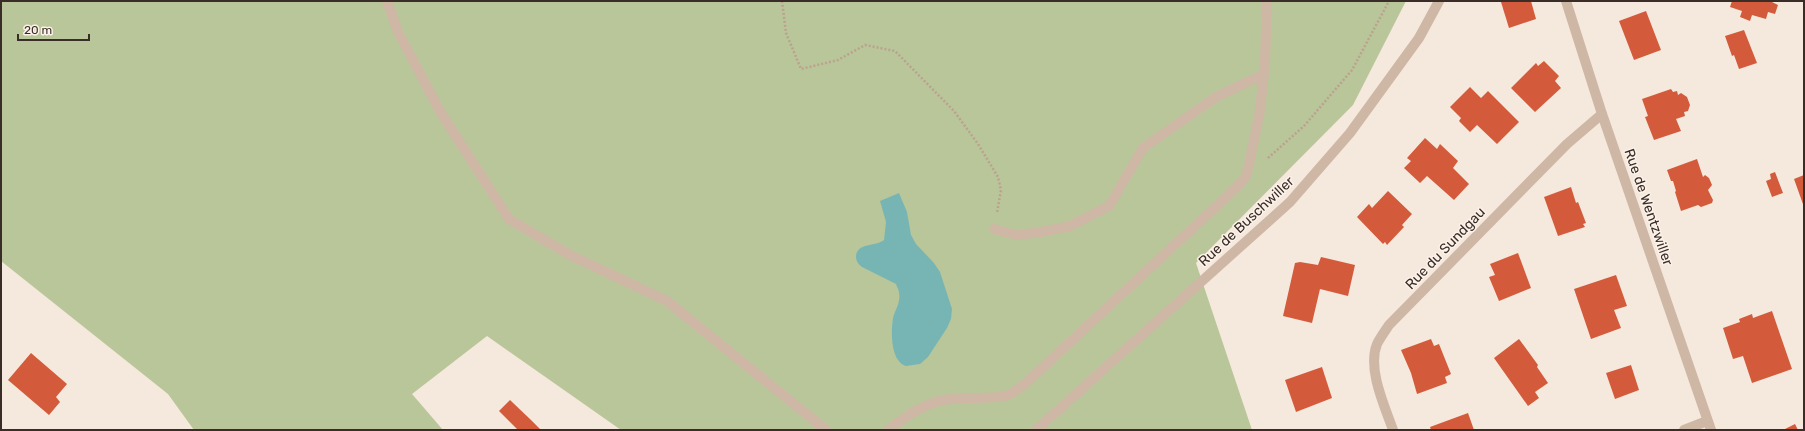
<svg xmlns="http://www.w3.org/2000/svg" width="1805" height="431" font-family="Rubik,sans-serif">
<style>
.green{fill:#b9c69a}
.water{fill:#77b5b5}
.building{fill:#d35b3c}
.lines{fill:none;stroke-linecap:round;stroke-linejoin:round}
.path{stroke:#bba190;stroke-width:2.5;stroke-dasharray:2 2;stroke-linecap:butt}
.minor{stroke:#cfb7a6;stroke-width:10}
.labels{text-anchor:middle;stroke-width:3;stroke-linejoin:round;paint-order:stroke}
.street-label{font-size:14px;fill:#3a2d28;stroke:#fcf2e9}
</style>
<rect width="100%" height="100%" fill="#f5e8dc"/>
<polygon class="green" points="1,1 1406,1 1353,105 1196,263 1252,430 621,430 487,336 412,394 443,430 194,430 168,394 1,261"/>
<path class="water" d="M 899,193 L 907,212 L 911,235 L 916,244 L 934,263 L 940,272 L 952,309 L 951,319 L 947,328 L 928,357 L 920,364 L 906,366 C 890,361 891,331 893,318 C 895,310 901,302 899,293 C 899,290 897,287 896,284 L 862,267 C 858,264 856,261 856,256 C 858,242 875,247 884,240 L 886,222 L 880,201 Z"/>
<g class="building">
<polygon points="1503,1 1531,1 1536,19 1509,28 1501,2"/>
<polygon points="1732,1 1772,1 1772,2 1778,5 1775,14 1768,12 1766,19 1752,15 1750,21 1740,17 1742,11 1730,7"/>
<polygon points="1646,11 1661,50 1634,60 1619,21"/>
<polygon points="1744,30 1757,63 1739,69 1734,55 1732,56 1725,36"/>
<polygon points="1544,61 1559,76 1555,81 1561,88 1535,112 1511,88 1536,63 1538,66"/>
<polygon points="1470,87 1481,98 1488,91 1519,122 1497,144 1477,125 1470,132 1459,121 1461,118 1450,107"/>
<polygon points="1671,89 1673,92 1677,91 1678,95 1681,93 1687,97 1690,105 1688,111 1684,112 1685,116 1676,119 1681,131 1654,140 1645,117 1648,116 1642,99"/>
<polygon points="1425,138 1437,149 1440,144 1458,161 1453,168 1469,184 1454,200 1427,176 1420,183 1404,168 1411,161 1407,158"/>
<polygon points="1697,159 1703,177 1705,175 1709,178 1712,185 1708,190 1713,200 1712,203 1701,207 1698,205 1681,211 1675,192 1676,191 1673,181 1671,181 1667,170"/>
<polygon points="1775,172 1783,193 1772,197 1766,181 1771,179 1770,174"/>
<polygon points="1804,175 1804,207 1794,179"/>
<polygon points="1571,187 1576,203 1578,202 1586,223 1583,224 1585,227 1558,236 1544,197"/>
<polygon points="1388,191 1412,214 1402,225 1404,227 1387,245 1385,242 1383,244 1357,217 1369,204 1372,208"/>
<polygon points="1518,253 1531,288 1499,301 1489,277 1495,275 1490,264"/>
<polygon points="1321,257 1355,265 1348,296 1320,289 1312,323 1283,316 1295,263 1300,262 1318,265"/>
<polygon points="1616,275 1627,306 1614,310 1621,328 1591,339 1574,289"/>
<polygon points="1772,311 1792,369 1752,383 1743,356 1733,359 1723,328 1740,322 1739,319 1752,314 1753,318"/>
<polygon points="1431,339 1434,346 1439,344 1451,374 1445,377 1447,383 1417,394 1411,373 1401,350"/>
<polygon points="1519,339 1538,365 1537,367 1548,383 1535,392 1539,398 1528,406 1494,358"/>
<polygon points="31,353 67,384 56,397 60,402 49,415 8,380"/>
<polygon points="1631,365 1639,390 1615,399 1606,373"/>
<polygon points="1322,367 1332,398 1296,412 1285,380"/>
<polygon points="510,400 531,420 541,430 518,430 499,411"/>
<polygon points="1468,413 1474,430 1431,430 1430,427"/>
<polygon points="1795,424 1798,430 1783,430"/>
</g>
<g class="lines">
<g class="path">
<polyline points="782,1 786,33 801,69 838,60 865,45 895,51 954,111 978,144 998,177 1001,190 997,213"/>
<polyline points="1268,158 1304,126 1352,70 1389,1"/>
</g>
<g class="minor">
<polyline points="387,1 398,32 441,113 509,219 570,255 667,301 826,430"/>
<polyline points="1566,1 1602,114 1711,430"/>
<polyline points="994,229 1016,235 1041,232 1070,226 1109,206 1143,148 1216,97 1264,74"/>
<path d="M 888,430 C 905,417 922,404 944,400 C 963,396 992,400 1008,395 C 1015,392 1020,387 1026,383 L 1238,186 L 1245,178 L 1248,169 L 1260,111 L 1265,61 L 1267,1"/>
<polyline points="1036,430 1290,202 1350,133 1419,38 1439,1"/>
<path d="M 1393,430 C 1385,407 1367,369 1377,344 C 1380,338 1385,331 1389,325 L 1567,144 L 1602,114"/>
<polyline points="1684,430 1707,421"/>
</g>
</g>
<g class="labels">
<g class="street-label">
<text transform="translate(1649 207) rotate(71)" y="5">Rue de Wentzwiller</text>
<text transform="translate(1246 221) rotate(-43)" y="5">Rue de Buschwiller</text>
<text transform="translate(1445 248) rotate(-46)" y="5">Rue du Sundgau</text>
</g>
</g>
<rect width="1805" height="431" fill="none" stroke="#3a2d28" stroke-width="4"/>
<path d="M18 34v6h71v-6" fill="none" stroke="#3a2d28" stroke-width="2"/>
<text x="24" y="34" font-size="12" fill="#3a2d28" stroke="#fcf2e9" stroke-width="3" paint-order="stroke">20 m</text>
</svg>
